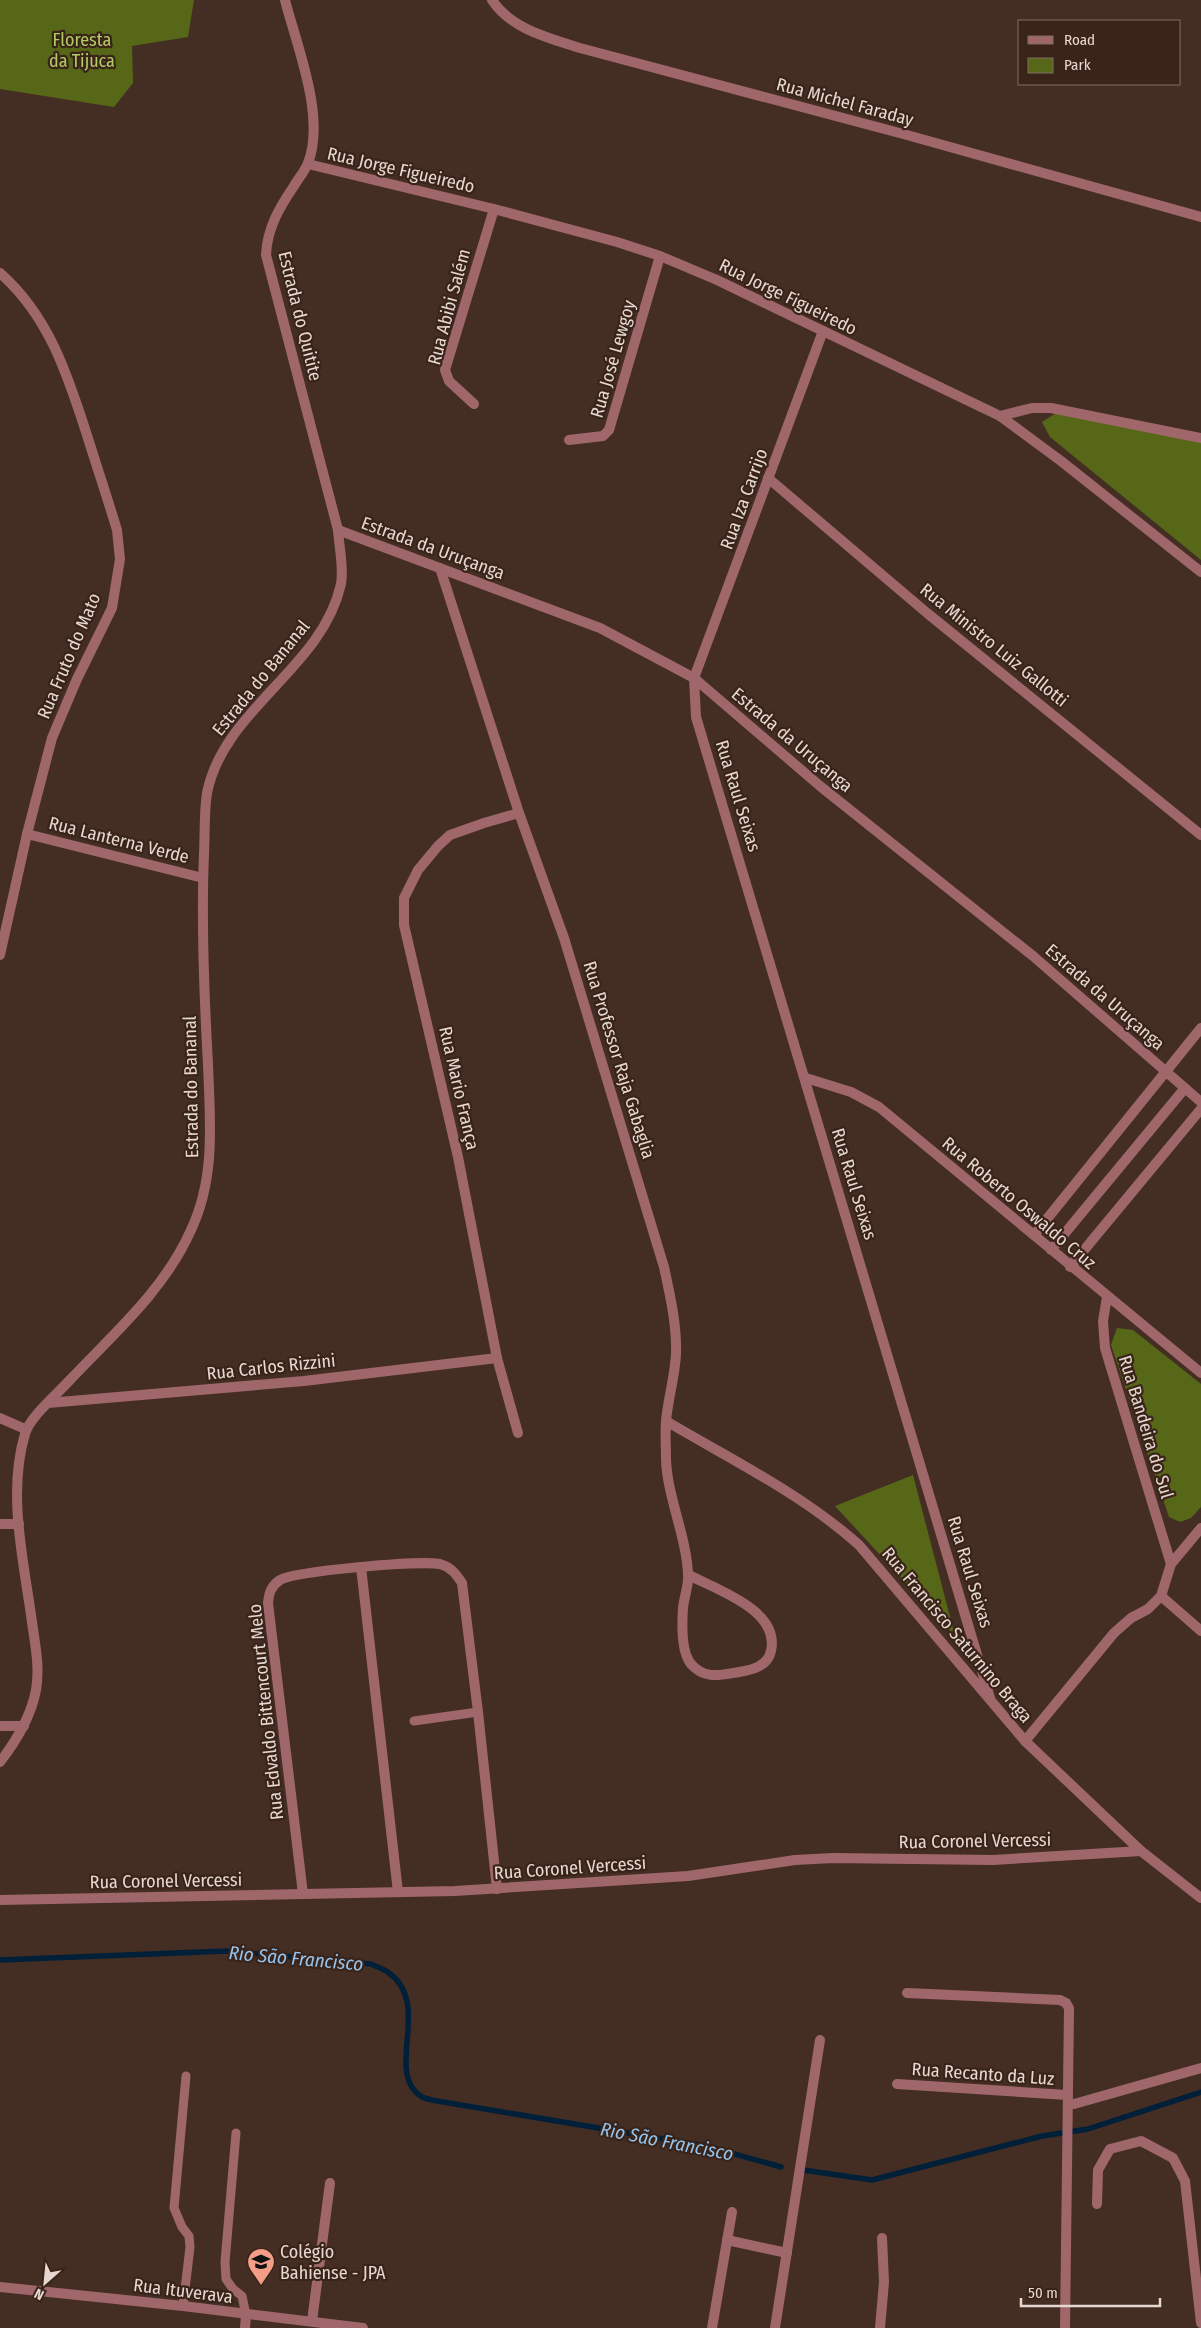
<svg xmlns="http://www.w3.org/2000/svg" width="1201" height="2328" font-family="'Fira Sans Condensed',sans-serif">
<style>
.green{fill:#566718}
.lines{fill:none;stroke-linecap:round;stroke-linejoin:round}
.stream{stroke:#001f39;stroke-width:5.5}
.service{stroke:#a0676a;stroke-width:9}
.minor{stroke:#a0676a;stroke-width:10}
.tertiary{stroke:#a0676a;stroke-width:10}
.labels{text-anchor:middle;stroke-width:4.5;stroke-linejoin:round;paint-order:stroke}
.park-label{font-size:18px;fill:#b1cc64;stroke:#3a2419}
.street-label{font-size:18px;fill:#e6d8d1;stroke:#3a2419}
.poi-label{font-size:18px;fill:#e6d8d1;stroke:#3a2419;text-anchor:start}
.water-label{font-size:19px;font-style:italic;fill:#94c4f0;stroke:#3a2419}
</style>
<rect width="100%" height="100%" fill="#442e23"/>
<g class="green">
<polygon points="0,0 194,0 188,37 132,46 133,83 114,107 0,89"/>
<polygon points="1056,413 1201,442 1201,560 1050,437 1042,422"/>
<polygon points="1117,1328 1133,1330 1201,1384 1201,1507 1191,1518 1180,1522 1169,1517 1111,1345"/>
<polygon points="913,1475 955,1636 835,1506"/>
</g>
<g class="lines">
<g class="stream">
<path d="M 0,1960 L 226,1951 L 371,1964 C 377,1967 384,1969 389,1973 C 433,2005 383,2073 422,2097 C 426,2099 433,2100 437,2101 L 706,2146 L 781,2167"/>
<polyline points="803,2170 872,2180 1042,2136 1088,2129 1201,2092"/>
</g>
<g class="service">
<polyline points="414,1721 478,1712"/>
<polyline points="236,2133 225,2262 226,2279 233,2289 242,2296 246,2315"/>
<polyline points="183,2306 190,2247 189,2236 182,2227 174,2208 186,2076"/>
</g>
<g class="minor">
<path d="M 285,0 C 297,47 326,117 308,163 C 305,171 298,179 294,186 C 279,208 267,229 266,255 L 338,530"/>
<path d="M 492,0 C 511,29 549,38 580,48 L 907,135 L 1201,217"/>
<polyline points="308,164 494,209 617,242 660,256 717,280 1000,416 1061,461 1201,572"/>
<path d="M 0,273 C 48,315 67,373 86,432 C 96,464 107,497 117,530 L 120,559 L 112,608 L 77,679 L 52,738 L 27,834 L 0,955"/>
<polyline points="823,331 694,678 696,717 990,1698"/>
<polyline points="474,404 449,381 445,370 494,209"/>
<polyline points="1000,416 1032,408 1051,408 1201,438"/>
<polyline points="569,440 603,436 609,430 660,256"/>
<polyline points="768,478 927,613 1201,835"/>
<path d="M 440,568 L 519,813 L 564,938 L 664,1267 C 670,1295 677,1325 676,1354 C 675,1376 668,1399 666,1421 C 665,1434 666,1447 666,1459 C 667,1496 687,1538 688,1575 C 689,1585 684,1597 683,1608 C 682,1623 681,1652 691,1664 C 705,1680 720,1675 739,1672 C 752,1670 768,1666 771,1651 C 780,1610 717,1590 689,1575"/>
<polyline points="27,834 203,878"/>
<polyline points="806,1078 851,1092 879,1107 1201,1373"/>
<polyline points="1034,1235 1201,1028"/>
<polyline points="1051,1250 1185,1088"/>
<polyline points="1070,1267 1201,1109"/>
<polyline points="1107,1297 1103,1321 1105,1348 1171,1564"/>
<polyline points="48,1403 304,1381 497,1358"/>
<polyline points="0,1418 25,1429"/>
<path d="M 666,1421 C 732,1460 802,1494 859,1545 L 1025,1741 L 1141,1851 L 1201,1898"/>
<polyline points="518,1433 497,1358 458,1157 404,925 404,898 418,870 438,846 450,835 484,823 519,813"/>
<polyline points="0,1524 19,1524"/>
<polyline points="361,1567 398,1892"/>
<polyline points="1161,1596 1201,1631"/>
<polyline points="0,1726 24,1726"/>
<polyline points="1025,1741 1114,1633 1131,1618 1148,1609 1161,1596 1171,1564 1201,1528"/>
<path d="M 303,1894 L 268,1603 C 269,1593 271,1586 280,1580 C 295,1571 422,1560 440,1564 C 451,1567 456,1574 462,1583 L 478,1712 L 497,1889"/>
<polyline points="0,1900 455,1891 688,1876 795,1860 833,1858 993,1860 1141,1851"/>
<polyline points="907,1993 1060,2000 1066,2003 1069,2008 1065,2328"/>
<polyline points="897,2084 1067,2095"/>
<polyline points="1074,2104 1201,2068"/>
<polyline points="1097,2204 1098,2170 1110,2149 1141,2141 1173,2158 1185,2181 1201,2323"/>
<polyline points="727,2240 787,2253"/>
<polyline points="312,2321 330,2183"/>
<polyline points="245,2328 246,2315"/>
<polyline points="712,2328 732,2212"/>
<polyline points="775,2328 820,2040"/>
<polyline points="880,2328 884,2282 882,2238"/>
</g>
<g class="tertiary">
<path d="M 0,1762 C 17,1740 31,1717 36,1690 C 40,1667 35,1644 32,1622 C 24,1562 7,1494 25,1434 C 29,1418 56,1395 68,1382 C 112,1335 164,1291 191,1230 C 216,1177 210,1121 208,1064 C 204,994 201,923 204,854 C 205,834 204,812 207,793 C 224,708 322,669 341,584 C 344,567 339,547 338,530 L 600,628 L 694,678 L 820,786 L 1033,956 L 1201,1102"/>
<polyline points="0,2287 183,2306 363,2328"/>
</g>
</g>
<defs>
<symbol id="school-pin" viewBox="-11 -11 22 30"><path d="M0 17L-7.5 6A9.5 9.5 0 1 1 7.5 6Z" fill="#f49e88" stroke="#3a2419"/><path d="M0-5L7-2L0 1L-7-2ZM-4 1L0 2.5L4 1V4Q0 6-4 4Z" fill="#111"/></symbol>
</defs>
<g fill-rule="evenodd">
<use href="#school-pin" x="245" y="2246" width="32" height="43"/>
</g>
<g class="labels">
<g class="park-label">
<text x="82" y="46">Floresta<tspan x="82" dy="21">da Tijuca</tspan></text>
</g>
<g class="street-label">
<text transform="translate(845 102) rotate(15)" y="6">Rua Michel Faraday</text>
<text transform="translate(401 170) rotate(13)" y="6">Rua Jorge Figueiredo</text>
<text transform="translate(788 297) rotate(26)" y="6">Rua Jorge Figueiredo</text>
<text transform="translate(449 307) rotate(-75)" y="6">Rua Abibi Salém</text>
<text transform="translate(300 316) rotate(76)" y="6">Estrada do Quitite</text>
<text transform="translate(613 359) rotate(-74)" y="6">Rua José Lewgoy</text>
<text transform="translate(744 499) rotate(-70)" y="6">Rua Iza Carrijo</text>
<text transform="translate(433 548) rotate(20)" y="6">Estrada da Uruçanga</text>
<text transform="translate(994 645) rotate(39)" y="6">Rua Ministro Luiz Gallotti</text>
<text transform="translate(69 656) rotate(-67)" y="6">Rua Fruto do Mato</text>
<text transform="translate(261 678) rotate(-51)" y="6">Estrada do Bananal</text>
<text transform="translate(792 740) rotate(40)" y="6">Estrada da Uruçanga</text>
<text transform="translate(738 796) rotate(73)" y="6">Rua Raul Seixas</text>
<text transform="translate(119 840) rotate(14)" y="6">Rua Lanterna Verde</text>
<text transform="translate(1105 997) rotate(41)" y="6">Estrada da Uruçanga</text>
<text transform="translate(619 1060) rotate(73)" y="6">Rua Professor Raja Gabaglia</text>
<text transform="translate(191 1087) rotate(-91)" y="6">Estrada do Bananal</text>
<text transform="translate(459 1088) rotate(77)" y="6">Rua Mario França</text>
<text transform="translate(854 1184) rotate(73)" y="6">Rua Raul Seixas</text>
<text transform="translate(1019 1203) rotate(40)" y="6">Rua Roberto Oswaldo Cruz</text>
<text transform="translate(271 1367) rotate(-6)" y="6">Rua Carlos Rizzini</text>
<text transform="translate(1146 1427) rotate(73)" y="6">Rua Bandeira do Sul</text>
<text transform="translate(970 1572) rotate(73)" y="6">Rua Raul Seixas</text>
<text transform="translate(957 1635) rotate(50)" y="6">Rua Francisco Saturnino Braga</text>
<text transform="translate(266 1712) rotate(-96)" y="6">Rua Edvaldo Bittencourt Melo</text>
<text transform="translate(975 1841) rotate(-1)" y="6">Rua Coronel Vercessi</text>
<text transform="translate(570 1868) rotate(-4)" y="6">Rua Coronel Vercessi</text>
<text transform="translate(166 1881) rotate(-1)" y="6">Rua Coronel Vercessi</text>
<text transform="translate(983 2074) rotate(4)" y="6">Rua Recanto da Luz</text>
<text transform="translate(183 2291) rotate(7)" y="6">Rua Ituverava</text>
</g>
<g class="poi-label">
<text x="280" y="2258">Colégio<tspan x="280" dy="21">Bahiense - JPA</tspan></text>
</g>
<g class="water-label">
<text transform="translate(296 1958) rotate(5)" y="7">Rio São Francisco</text>
<text transform="translate(667 2141) rotate(11)" y="7">Rio São Francisco</text>
</g>
</g>
<rect x="1018" y="20" width="162" height="65" fill="#3a2419" stroke="#7f6c63"/>
<rect x="1028" y="36" width="25" height="8" fill="#a0676a" stroke="#7f6c63"/>
<text x="1064" y="45" font-size="15" fill="#e6d8d1">Road</text>
<rect x="1028" y="58" width="25" height="15" fill="#566718" stroke="#7f6c63"/>
<text x="1064" y="70" font-size="15" fill="#e6d8d1">Park</text>
<g transform="translate(45 2283) rotate(207)" stroke="#3a2419" stroke-width="4" paint-order="stroke">
<path d="M0-4L9 19L0 12L-9 19Z" fill="#e6d8d1"/>
<text y="-8" font-size="14" font-weight="bold" text-anchor="middle" fill="#e6d8d1">N</text>
</g>
<path d="M1021 2298v8h139v-8" fill="none" stroke="#e6d8d1" stroke-width="2.5"/>
<text x="1028" y="2298" font-size="15" fill="#e6d8d1" stroke="#3a2419" stroke-width="4" paint-order="stroke">50 m</text>
</svg>
